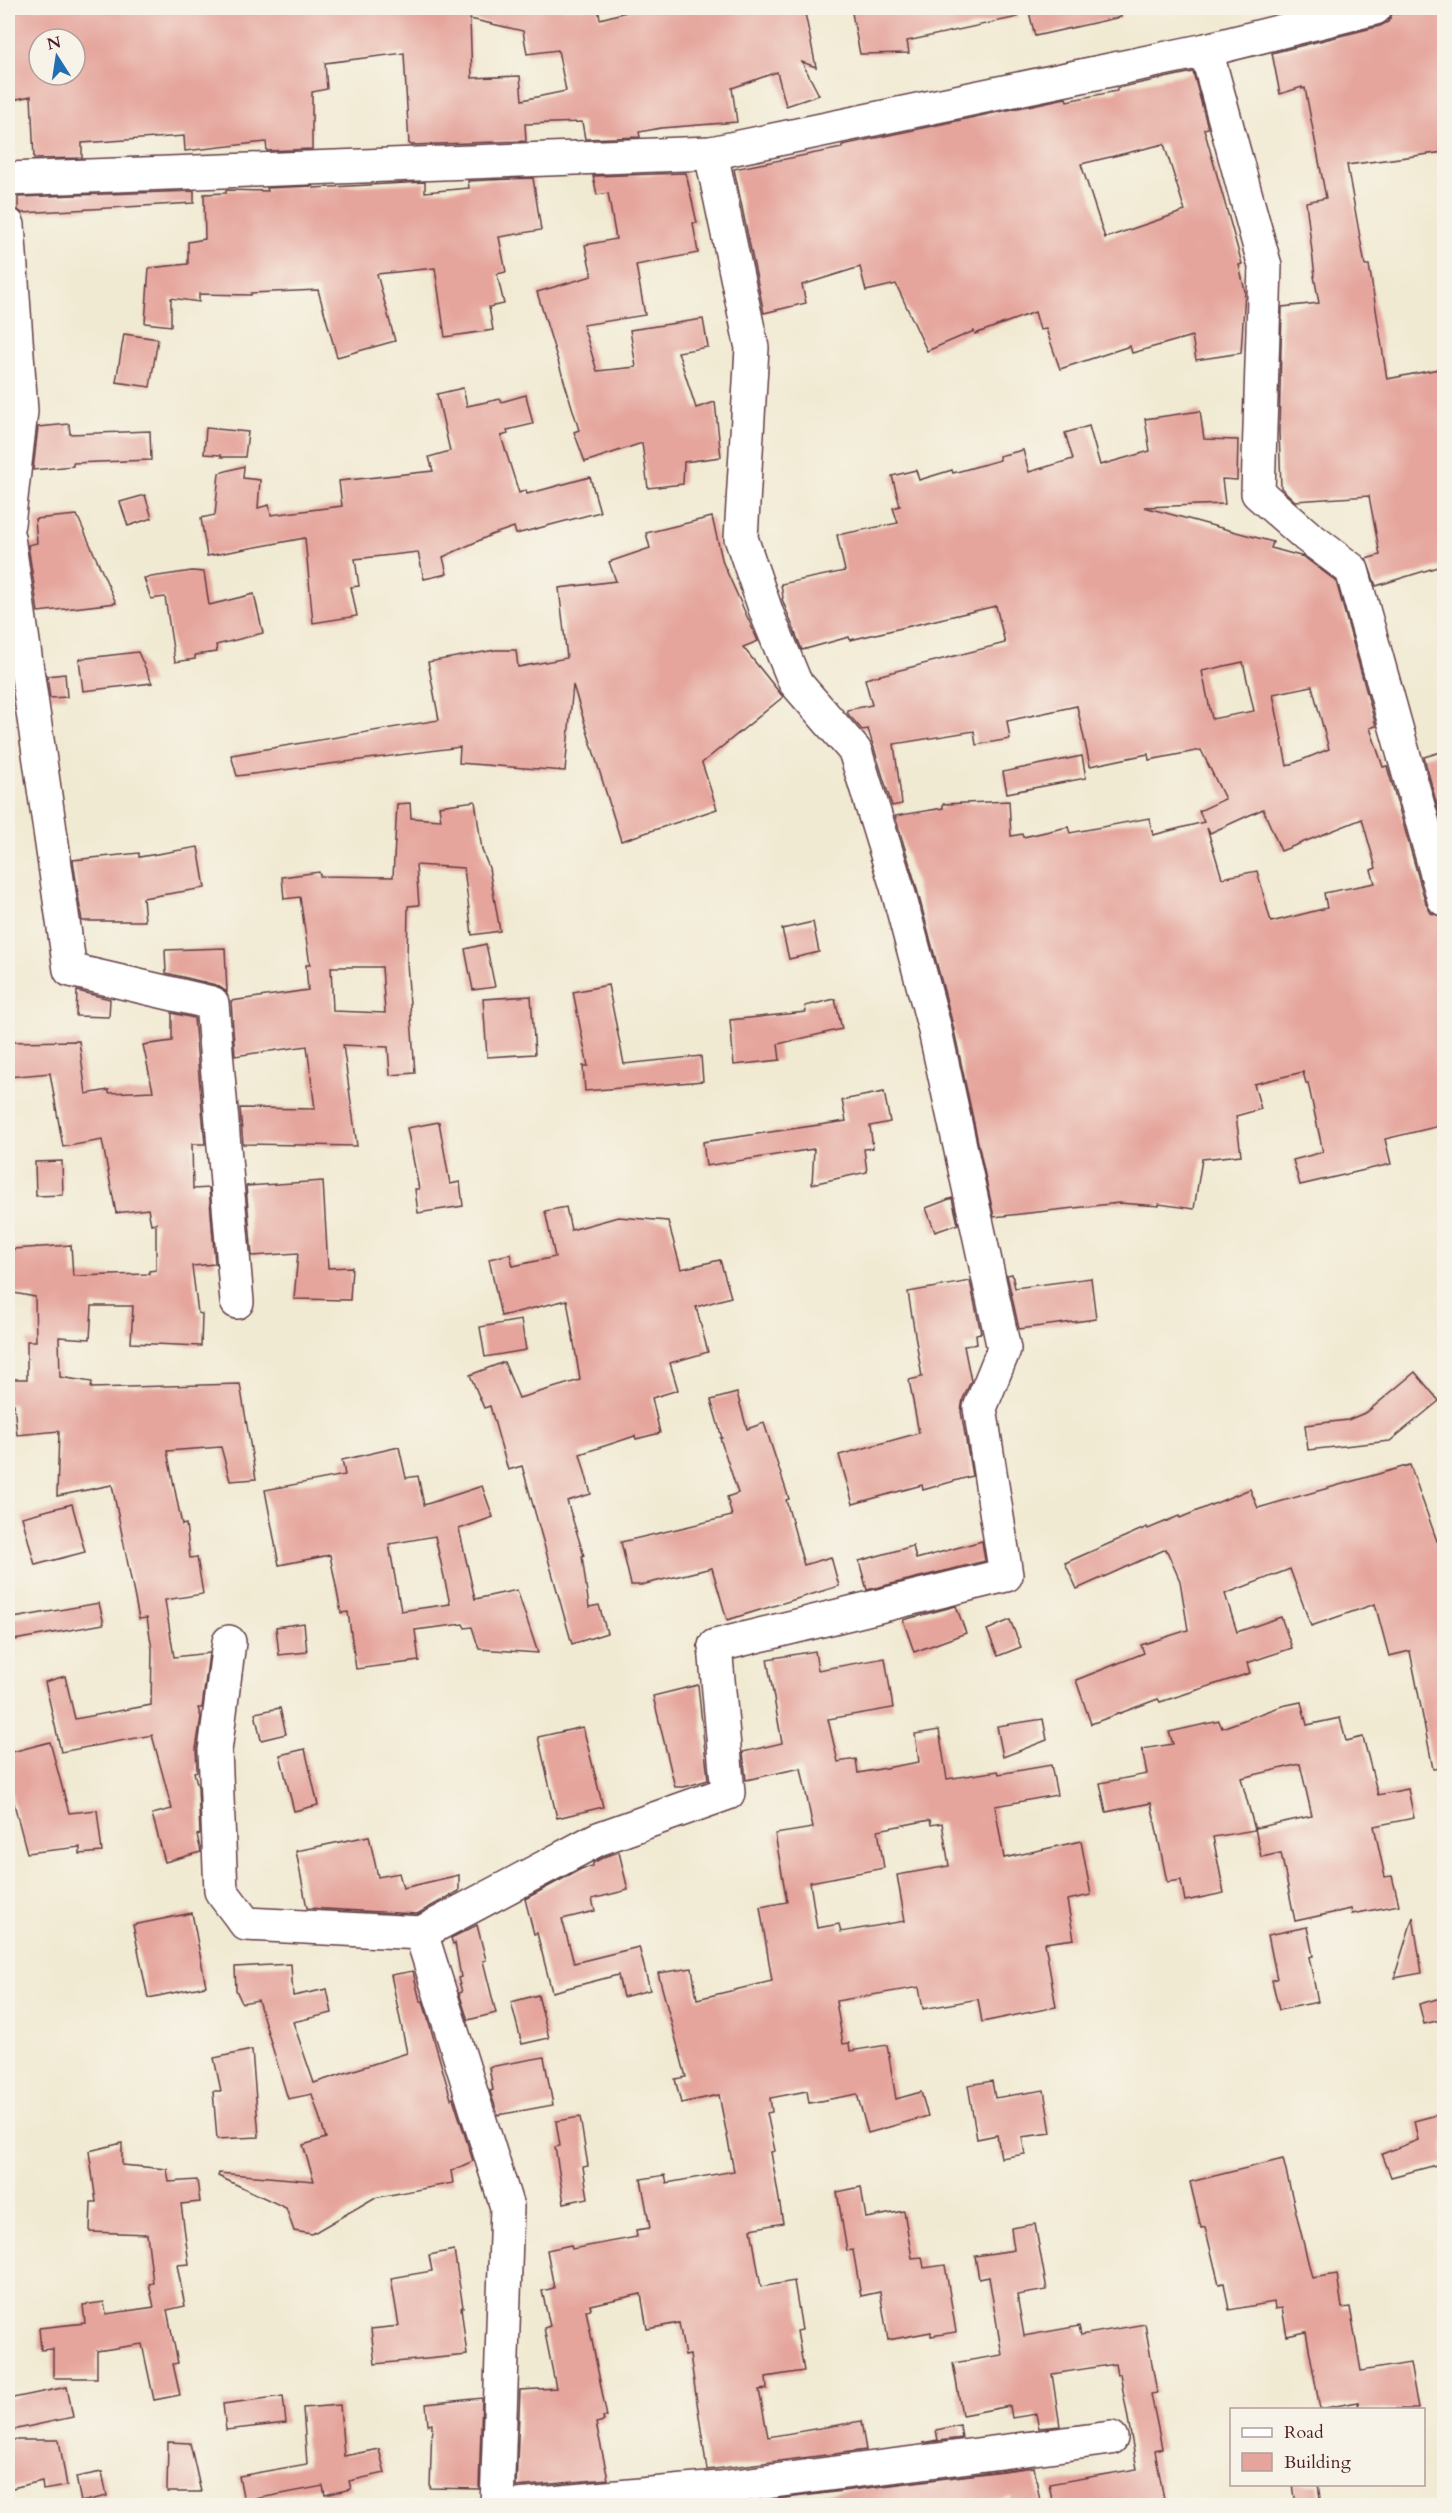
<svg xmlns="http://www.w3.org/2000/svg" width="1452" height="2513" font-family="Cardo,serif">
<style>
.building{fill:#e5a59c;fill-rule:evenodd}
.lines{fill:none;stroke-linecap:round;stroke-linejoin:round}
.minor-casing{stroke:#633d44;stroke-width:36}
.minor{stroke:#fff;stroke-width:33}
</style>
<rect width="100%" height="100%" fill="#f7f3e8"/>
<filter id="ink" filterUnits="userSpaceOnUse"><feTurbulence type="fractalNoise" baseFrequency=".0167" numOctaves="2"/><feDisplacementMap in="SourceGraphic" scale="12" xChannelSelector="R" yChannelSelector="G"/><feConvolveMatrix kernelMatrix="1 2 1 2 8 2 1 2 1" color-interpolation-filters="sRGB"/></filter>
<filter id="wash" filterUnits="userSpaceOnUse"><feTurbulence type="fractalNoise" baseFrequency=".008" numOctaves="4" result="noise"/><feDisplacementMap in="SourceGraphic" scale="24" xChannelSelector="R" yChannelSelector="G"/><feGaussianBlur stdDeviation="1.35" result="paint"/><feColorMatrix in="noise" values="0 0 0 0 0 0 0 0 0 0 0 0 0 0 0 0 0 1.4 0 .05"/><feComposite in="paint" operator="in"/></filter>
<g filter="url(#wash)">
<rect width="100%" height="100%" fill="#f1ead3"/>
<g id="blocks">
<g class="building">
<path d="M 8,8 L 598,8 L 600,19 L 641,8 L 804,8 L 816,67 L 802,62 L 819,95 L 786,106 L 777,72 L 732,88 L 737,122 L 661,128 L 639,132 L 640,137 L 585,139 L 582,122 L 525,124 L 526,141 L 412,145 L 409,144 L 404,53 L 325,63 L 327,89 L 312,92 L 312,149 L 267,151 L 266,142 L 185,151 L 184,136 L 82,143 L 82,158 L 34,159 L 31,96 L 8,101 ZM 470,19 L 523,31 L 527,54 L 558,50 L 566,91 L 522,100 L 520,76 L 472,78 ZM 39,39 L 75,39 L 75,75 L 39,75 Z"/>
<polygon points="851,8 1017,8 1018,17 907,41 909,53 860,54"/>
<polygon points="1028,8 1120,8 1121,17 1035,36"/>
<polygon points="1406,8 1444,8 1444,152 1347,165 1365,265 1369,265 1387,379 1444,368 1444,565 1376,586 1366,559 1380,555 1369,496 1295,501 1281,488 1279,431 1282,307 1319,303 1314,276 1315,276 1306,202 1326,198 1305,88 1302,89 1302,87 1280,94 1272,53 1380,26 1388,22 1392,14 1406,13"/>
<path d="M 1193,72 L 1208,128 L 1204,129 L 1242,264 L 1239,265 L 1245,291 L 1241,353 L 1196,360 L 1192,336 L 1132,353 L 1130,346 L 1060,369 L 1046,329 L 1040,330 L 1035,312 L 975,334 L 974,331 L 927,351 L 896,284 L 866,291 L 860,267 L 802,285 L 806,303 L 764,313 L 734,169 L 842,148 L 842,145 L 1066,98 L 1067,101 L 1117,91 L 1117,88 ZM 1164,144 L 1185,211 L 1105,238 L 1081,164 Z"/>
<polygon points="686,173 697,223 693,223 698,253 636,265 645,315 583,325 597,371 636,367 630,330 703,319 708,347 678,352 696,408 715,402 721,457 684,462 683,484 648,488 642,443 585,462 574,432 579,430 537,292 592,276 585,245 616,239 608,193 597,195 593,176"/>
<polygon points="533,178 541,230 499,237 506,272 497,274 504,304 489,307 493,330 445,337 435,268 377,274 395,341 337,357 318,290 251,293 251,295 199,294 199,302 171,298 171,326 145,323 149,268 188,264 188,242 205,239 204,194 226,193 226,190 268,191 267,188 313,186 313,188 425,182 425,192 469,188 468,181"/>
<polygon points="194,191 194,203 22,213 18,210 18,197"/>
<polygon points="124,334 158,339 150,387 116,382"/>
<polygon points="463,388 467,406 500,399 501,402 526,395 533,424 507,430 508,434 501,436 519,493 526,490 527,494 590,477 600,512 516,534 514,527 491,535 443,557 447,574 424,579 418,552 355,559 359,586 351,587 357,616 313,623 305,538 207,556 201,518 215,515 219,473 244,466 243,478 260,480 258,508 269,505 271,515 342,506 339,481 433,471 429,457 450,451 437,394"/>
<path d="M 1200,411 L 1204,439 L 1238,440 L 1237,480 L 1222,479 L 1225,504 L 1144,507 L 1273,542 L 1271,548 L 1304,557 L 1336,581 L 1376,726 L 1370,728 L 1383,767 L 1387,766 L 1426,904 L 1431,913 L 1444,917 L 1444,1125 L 1385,1139 L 1391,1164 L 1300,1185 L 1293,1160 L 1323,1152 L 1308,1083 L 1306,1083 L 1303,1072 L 1254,1084 L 1261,1109 L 1236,1116 L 1241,1155 L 1202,1159 L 1194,1209 L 1159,1204 L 1159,1206 L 1119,1203 L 994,1217 L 952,1021 L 915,882 L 895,816 L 943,808 L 943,804 L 1009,801 L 1011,836 L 1022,834 L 1023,837 L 1068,827 L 1070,833 L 1149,818 L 1153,835 L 1204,822 L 1199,811 L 1225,799 L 1201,750 L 1149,760 L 1148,754 L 1090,766 L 1077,706 L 1007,721 L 1010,739 L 976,745 L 974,731 L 894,744 L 902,804 L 892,806 L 868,729 L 862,730 L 848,714 L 847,710 L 872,705 L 865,679 L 1005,643 L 996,606 L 850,640 L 849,637 L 802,650 L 782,599 L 783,598 L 781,584 L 845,571 L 837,535 L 898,523 L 893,508 L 900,506 L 892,476 L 916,470 L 919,480 L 952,470 L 953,473 L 1000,460 L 999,456 L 1023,450 L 1029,472 L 1073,459 L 1065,433 L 1089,426 L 1100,465 L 1150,451 L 1145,419 ZM 1243,662 L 1254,711 L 1212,719 L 1202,671 ZM 1312,686 L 1329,749 L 1287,766 L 1273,694 ZM 1263,809 L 1281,851 L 1362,819 L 1376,868 L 1371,870 L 1375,883 L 1324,893 L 1327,908 L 1271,922 L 1257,871 L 1222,878 L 1207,828 L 1210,833 Z"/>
<polygon points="69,424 70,434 150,431 151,460 73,463 73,466 33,470 38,427"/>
<polygon points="206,428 248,432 245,457 221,457 221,455 204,454"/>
<polygon points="145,495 152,518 128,526 120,502"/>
<polygon points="77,515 116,603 38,612 28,545 37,543 35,519"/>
<polygon points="712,517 723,563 758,641 743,647 783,697 702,763 717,809 621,841 573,685 565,771 459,763 460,747 237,776 231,755 439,720 428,662 495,650 516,650 518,667 567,658 559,588 616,581 609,562 650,548 646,533"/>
<polygon points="192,571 204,572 209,605 254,594 263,633 216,645 217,652 195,655 195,659 175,662 165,597 151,599 144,578"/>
<polygon points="138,652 152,683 83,691 79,659"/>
<polygon points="65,674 67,697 50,698 47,676"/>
<polygon points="1444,751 1444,831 1424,757"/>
<polygon points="1082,756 1086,778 1007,793 1003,772"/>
<path d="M 475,801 L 482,850 L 489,868 L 500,931 L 472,935 L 464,868 L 416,865 L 419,905 L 408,906 L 407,963 L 415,1073 L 390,1075 L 388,1047 L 343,1045 L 357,1146 L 243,1144 L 240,1108 L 315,1109 L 307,1046 L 235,1056 L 231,1001 L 308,990 L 306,965 L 310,965 L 300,897 L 284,899 L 282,877 L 319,872 L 320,876 L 393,877 L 397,804 L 410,803 L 411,818 L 441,820 L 439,806 ZM 331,967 L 382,967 L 385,1013 L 333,1011 Z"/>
<polygon points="198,847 205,888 143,898 145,921 82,921 73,860 139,853 139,857"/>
<polygon points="813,922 819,952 789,959 782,929"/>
<polygon points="486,944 495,987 473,990 465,949"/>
<polygon points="225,948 227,992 216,985 166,973 165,950"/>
<polygon points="608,985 624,1064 701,1056 703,1081 585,1091 583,1066 588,1066 573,992"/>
<polygon points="77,991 110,999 109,1017 76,1016"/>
<polygon points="531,996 535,1054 487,1057 483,999"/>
<polygon points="835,999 842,1029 778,1044 780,1060 734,1065 730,1020 806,1012 805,1006"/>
<polygon points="172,1013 194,1018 205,1144 192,1144 193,1189 209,1188 215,1264 192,1266 198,1313 202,1314 201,1346 131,1343 133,1306 92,1306 90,1339 59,1337 60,1377 92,1382 91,1388 240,1384 256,1479 230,1481 221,1447 167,1451 182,1525 186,1524 190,1558 197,1557 203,1594 165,1600 174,1657 209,1653 202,1708 198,1708 201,1717 196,1749 197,1771 194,1772 198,1787 200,1834 197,1835 201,1852 165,1862 152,1814 172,1809 152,1735 61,1752 45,1682 65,1676 75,1719 151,1705 152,1649 147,1618 139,1619 112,1485 57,1496 59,1431 17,1435 14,1404 8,1404 8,1379 27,1379 27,1341 36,1341 35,1297 8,1292 8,1277 13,1249 71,1245 73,1276 149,1274 149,1271 156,1270 156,1223 151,1224 148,1209 116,1213 102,1140 63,1147 50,1073 8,1077 8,1042 79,1041 86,1094 109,1090 109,1093 153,1091 143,1045 172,1041"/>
<polygon points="884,1092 890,1122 870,1126 873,1148 864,1149 867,1172 812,1184 814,1149 706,1166 703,1142 846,1121 842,1100"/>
<polygon points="439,1122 450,1184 460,1182 463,1206 418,1213 415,1189 419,1189 407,1128"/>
<polygon points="62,1161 63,1195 36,1196 35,1162"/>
<polygon points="323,1181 328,1268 352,1267 350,1300 294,1299 298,1253 252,1256 246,1186"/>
<polygon points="952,1198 958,1224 935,1232 926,1208"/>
<polygon points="566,1207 571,1230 618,1217 668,1221 681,1269 720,1260 731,1297 696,1307 708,1352 670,1363 678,1390 652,1398 660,1433 636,1439 635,1436 580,1454 591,1494 567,1501 584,1556 582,1556 589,1607 599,1605 607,1633 572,1644 522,1466 508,1470 490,1406 484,1408 470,1375 504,1362 519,1398 580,1380 567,1300 501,1316 489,1259 510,1254 513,1266 555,1257 545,1211"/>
<polygon points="1012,1274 1015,1288 1091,1278 1096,1319 1019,1329 1007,1275"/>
<polygon points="970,1281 981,1333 976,1334 977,1344 964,1346 971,1381 963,1399 961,1411 972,1476 923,1490 922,1485 853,1504 839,1455 919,1433 909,1380 922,1377 908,1292"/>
<polygon points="521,1320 526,1350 485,1357 480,1327"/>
<polygon points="1415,1372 1439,1401 1390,1441 1308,1450 1305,1425 1348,1420 1367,1412"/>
<polygon points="737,1393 747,1429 764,1423 789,1499 786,1500 804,1565 831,1557 839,1586 727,1620 712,1568 641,1585 631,1585 621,1542 732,1516 727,1497 738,1493 720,1438 722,1438 711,1400"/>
<path d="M 399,1447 L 406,1478 L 418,1476 L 424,1505 L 482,1486 L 493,1517 L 459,1529 L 475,1599 L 517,1590 L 538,1653 L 479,1649 L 472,1627 L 465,1628 L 463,1624 L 415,1630 L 419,1661 L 356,1669 L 348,1612 L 341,1613 L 330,1555 L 279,1565 L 265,1490 L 345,1475 L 342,1460 ZM 435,1536 L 450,1604 L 401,1611 L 389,1544 Z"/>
<polygon points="1410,1465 1437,1541 1444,1539 1444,1768 1433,1769 1410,1651 1389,1656 1375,1604 1311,1626 1290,1569 1225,1594 1237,1632 1281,1617 1292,1648 1247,1663 1250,1673 1160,1702 1158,1699 1091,1724 1076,1680 1144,1653 1141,1645 1188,1630 1180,1581 1166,1549 1077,1589 1065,1563 1147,1527 1148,1529 1179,1516 1180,1518 1250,1489 1258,1508"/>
<polygon points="72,1504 85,1552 35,1565 22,1517"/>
<polygon points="982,1541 985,1561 867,1590 859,1561 913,1546 916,1559"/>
<polygon points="99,1603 104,1624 8,1641 8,1619"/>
<polygon points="956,1606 966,1633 914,1652 903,1620"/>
<polygon points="1010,1620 1021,1647 998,1656 987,1630"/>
<polygon points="304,1623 307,1652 279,1655 276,1627"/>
<path d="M 815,1651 L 818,1670 L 885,1658 L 893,1708 L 828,1719 L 838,1762 L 856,1759 L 858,1773 L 919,1762 L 915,1734 L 939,1730 L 947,1779 L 998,1771 L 999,1774 L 1051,1765 L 1057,1795 L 995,1806 L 1004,1858 L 1081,1841 L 1091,1895 L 1067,1900 L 1074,1939 L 1045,1943 L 1056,2007 L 982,2022 L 978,1999 L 923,2009 L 919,1987 L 836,2001 L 843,2044 L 849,2043 L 850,2051 L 887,2045 L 896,2099 L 921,2092 L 928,2116 L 868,2133 L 857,2094 L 809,2103 L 807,2091 L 770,2098 L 772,2112 L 767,2113 L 775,2151 L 771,2152 L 783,2223 L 751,2229 L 761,2287 L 794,2281 L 802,2330 L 797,2331 L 804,2371 L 766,2377 L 767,2389 L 759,2390 L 768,2437 L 861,2421 L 866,2450 L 707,2470 L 690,2355 L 685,2356 L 679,2323 L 647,2329 L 641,2294 L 590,2305 L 591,2309 L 586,2310 L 607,2417 L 603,2417 L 604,2421 L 596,2423 L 608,2479 L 516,2487 L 520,2390 L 556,2388 L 544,2328 L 550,2326 L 542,2291 L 554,2288 L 547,2250 L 571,2245 L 572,2249 L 637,2237 L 636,2230 L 650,2228 L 641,2179 L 665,2175 L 667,2183 L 734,2171 L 719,2095 L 681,2103 L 675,2079 L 686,2077 L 658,1973 L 692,1968 L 697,1999 L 772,1981 L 760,1907 L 787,1902 L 775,1834 L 813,1828 L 801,1768 L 746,1780 L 743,1752 L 782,1743 L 767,1659 ZM 930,1820 L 931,1825 L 942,1823 L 949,1866 L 897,1875 L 905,1921 L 841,1932 L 839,1924 L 817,1928 L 810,1882 L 884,1868 L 878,1830 Z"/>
<polygon points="698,1685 708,1780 684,1787 675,1787 653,1696"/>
<polygon points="1301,1702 1307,1725 1340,1718 1346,1741 1363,1737 1378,1795 1408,1789 1414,1818 1374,1826 1385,1877 1392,1876 1399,1905 1352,1914 1351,1909 1295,1921 1281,1853 1261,1857 1255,1828 1312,1816 1300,1764 1241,1778 1255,1830 1213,1837 1224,1893 1185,1901 1181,1880 1167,1882 1151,1803 1106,1812 1100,1783 1147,1774 1142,1749 1173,1744 1169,1732 1219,1721 1222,1728 1282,1706"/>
<polygon points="280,1708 286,1734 261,1740 255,1713"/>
<polygon points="1043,1719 1047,1740 1003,1757 997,1726"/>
<polygon points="583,1727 603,1807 557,1818 538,1737"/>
<polygon points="50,1742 69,1813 97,1810 102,1852 80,1854 80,1847 27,1853 8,1781 8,1753"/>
<polygon points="305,1749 318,1805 294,1811 280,1755"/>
<polygon points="369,1836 378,1877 399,1873 403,1888 459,1875 459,1891 417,1914 307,1908 296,1851"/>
<polygon points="619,1852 628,1890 592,1899 595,1911 562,1919 574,1963 639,1947 650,1990 623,1997 618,1975 552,1992 537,1933 534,1934 525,1899 581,1869 593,1866 593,1863 606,1856"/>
<polygon points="192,1913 206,1986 148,1998 133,1925"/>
<polygon points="1413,1917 1422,1973 1394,1978"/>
<polygon points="477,1925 486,1960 483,1961 496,2013 468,2020 459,1993 462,1992 458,1978 461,1977 455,1943 453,1944 451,1938"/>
<polygon points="1307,1927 1313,1956 1309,1957 1318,2002 1279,2010 1272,1980 1277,1979 1268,1935"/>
<polygon points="291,1964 293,1996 327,1989 332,2013 293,2022 314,2083 407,2053 391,1975 413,1971 420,2001 423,2001 451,2099 453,2098 473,2161 451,2171 453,2183 374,2198 312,2234 294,2231 286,2208 218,2176 219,2173 314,2181 303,2145 326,2138 312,2094 288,2099 258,2000 242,2003 236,1990 235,1967"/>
<polygon points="538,1995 549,2038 522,2044 511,2002"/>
<polygon points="1441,1998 1444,2019 1424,2024 1419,2004"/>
<polygon points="252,2050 259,2137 217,2139 213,2091 221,2091 214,2058"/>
<polygon points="544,2057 553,2105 498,2115 490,2091 493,2090 489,2067"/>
<polygon points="992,2081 995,2098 1044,2090 1051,2133 1022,2137 1025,2154 1001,2158 997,2135 977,2139 968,2085"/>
<polygon points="1444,2113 1444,2163 1391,2177 1382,2154 1418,2140 1414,2121"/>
<polygon points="580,2117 588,2166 583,2167 588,2198 564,2203 555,2147 560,2146 556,2121"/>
<polygon points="122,2143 122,2165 167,2169 169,2182 197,2180 200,2202 181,2204 189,2264 177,2265 185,2306 167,2310 178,2363 173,2364 180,2395 154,2400 142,2344 97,2351 97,2378 53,2378 53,2349 41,2350 39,2328 85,2323 83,2305 104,2302 106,2314 154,2307 149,2284 153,2283 147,2234 90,2232 91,2202 96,2202 89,2151"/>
<polygon points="1283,2159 1312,2278 1337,2274 1342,2308 1350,2307 1361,2371 1410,2363 1418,2409 1359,2409 1358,2402 1320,2409 1306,2332 1287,2336 1282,2308 1275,2309 1274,2302 1229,2310 1224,2283 1219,2284 1205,2227 1201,2228 1190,2182"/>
<polygon points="861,2187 866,2218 904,2211 912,2258 922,2257 924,2268 945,2265 956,2332 931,2336 931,2332 888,2340 880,2292 861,2296 853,2250 847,2251 837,2192"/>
<polygon points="1035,2224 1047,2290 1017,2295 1024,2336 1079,2326 1081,2335 1145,2324 1157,2393 1151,2394 1162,2448 1155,2450 1165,2505 1053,2505 1049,2484 1137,2469 1120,2374 1117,2375 1115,2364 1052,2374 1060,2426 1039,2428 1036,2414 1012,2418 1010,2406 962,2415 953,2363 1002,2355 989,2277 979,2279 975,2256 1014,2250 1011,2228"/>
<polygon points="454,2250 463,2307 461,2307 467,2355 375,2364 371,2329 399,2326 391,2278 432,2271 429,2255"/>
<polygon points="67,2387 73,2417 8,2431 8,2399"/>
<polygon points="283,2396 286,2423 226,2430 223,2404"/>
<polygon points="482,2398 479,2489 430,2488 432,2424 428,2425 426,2404"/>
<polygon points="340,2405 344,2456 379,2449 385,2473 349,2481 351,2489 325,2495 323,2486 244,2501 239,2476 307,2464 303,2408"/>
<polygon points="960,2425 962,2438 922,2443 938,2440 936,2430"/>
<polygon points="8,2440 59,2440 67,2486 43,2490 42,2481 8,2489"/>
<polygon points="168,2442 190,2443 201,2492 167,2492"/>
<polygon points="1034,2467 1040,2501 1013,2505 1011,2497 970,2505 730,2505"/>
<polygon points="102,2472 107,2496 81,2502 76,2477"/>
<polygon points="1293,2484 1318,2484 1321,2505 1296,2505"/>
</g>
</g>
</g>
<g filter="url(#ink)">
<use href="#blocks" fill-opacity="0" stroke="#633d44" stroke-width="1.5"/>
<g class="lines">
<defs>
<g id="minor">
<polyline points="1206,50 1265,266 1258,493 1307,536 1352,570 1444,899"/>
<polyline points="8,179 711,153 1206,50 1375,8"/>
<polyline points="8,225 21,411 8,524"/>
<polyline points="8,537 70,970 212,1003 237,1302"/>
<polyline points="229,1642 215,1751 221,1891 246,1924 421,1933 507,2207 497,2506"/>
<polyline points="421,1933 598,1839 728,1793 715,1646 1006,1575 980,1408 1004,1349 934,1026 897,887 855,751 795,682 767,614 741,538 752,348 711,153"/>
<polyline points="517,2506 719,2488 1111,2438"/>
</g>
</defs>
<use href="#minor" class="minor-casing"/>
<use href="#minor" class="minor"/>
</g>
</g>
<rect width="1452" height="2513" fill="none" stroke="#f7f3e8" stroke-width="30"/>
<rect x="1230" y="2408" width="195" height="78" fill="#f7f3e8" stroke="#b29e9c" stroke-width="1.5"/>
<rect x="1242" y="2428" width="30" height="9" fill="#ffffff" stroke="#b29e9c" stroke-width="1.5"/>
<text x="1284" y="2438" font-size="18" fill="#4a1f2b">Road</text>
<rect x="1242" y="2453" width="30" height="18" fill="#e5a59c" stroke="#b29e9c" stroke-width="1.5"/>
<text x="1284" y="2468" font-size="18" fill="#4a1f2b">Building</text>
<g transform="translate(57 57) rotate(348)"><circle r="28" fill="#f7f3e8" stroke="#b29e9c" stroke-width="1.5"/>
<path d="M0-4.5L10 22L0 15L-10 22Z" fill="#1f6fb2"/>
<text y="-9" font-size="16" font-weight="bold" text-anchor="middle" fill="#4a1f2b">N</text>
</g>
</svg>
